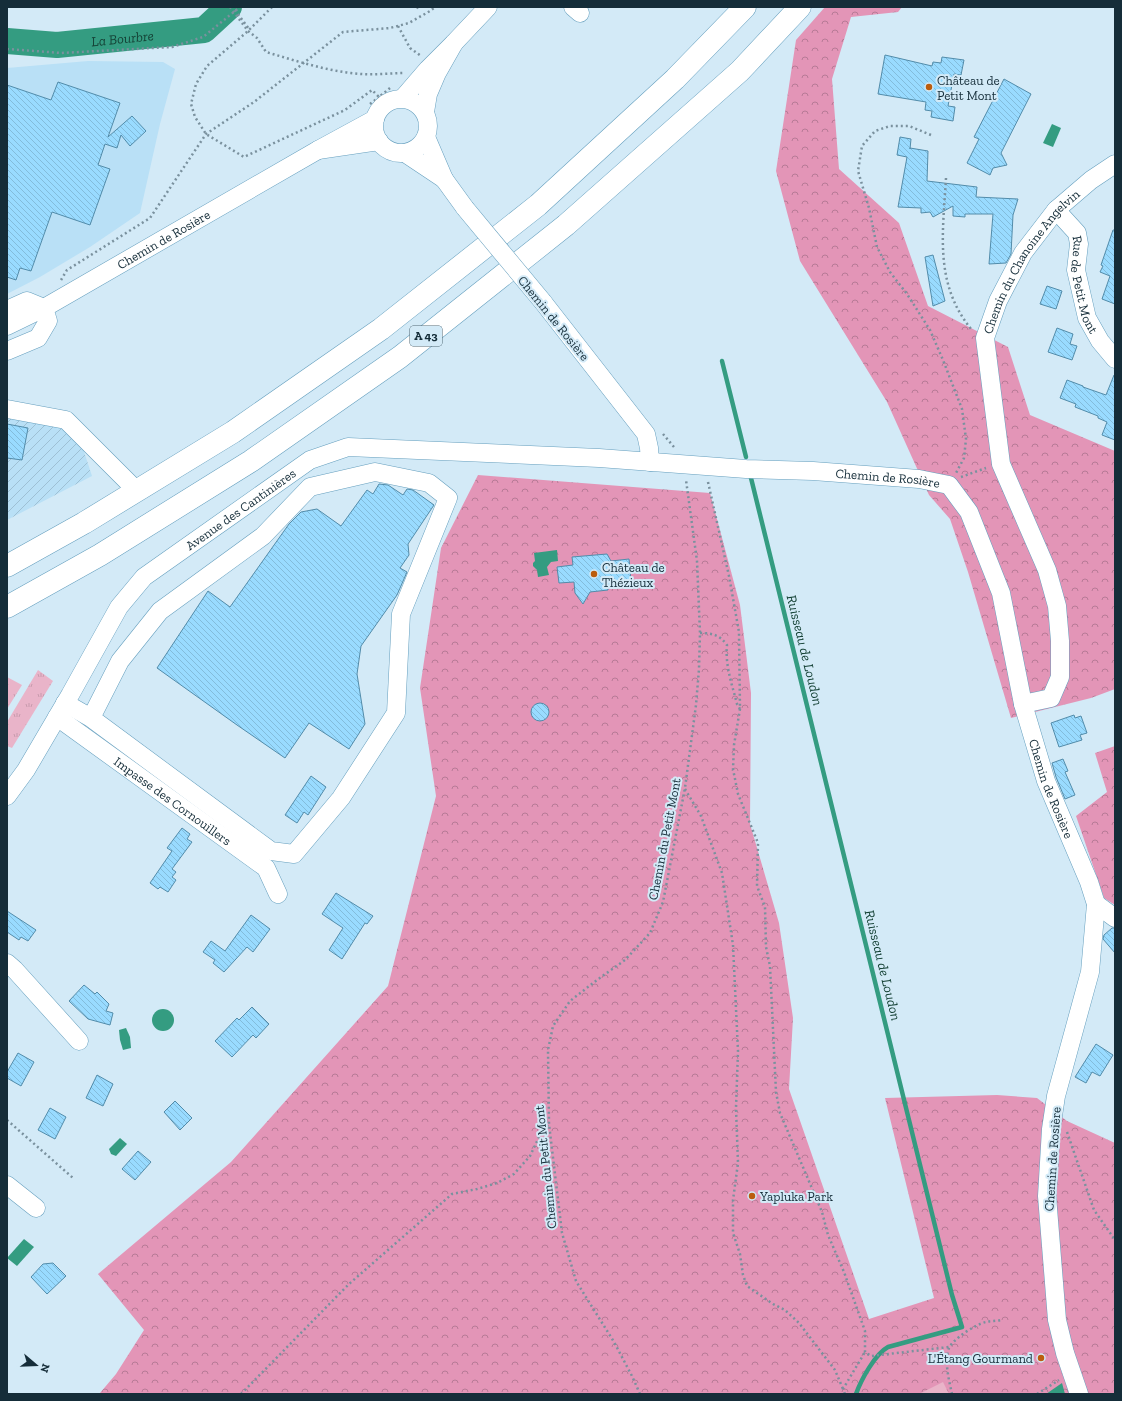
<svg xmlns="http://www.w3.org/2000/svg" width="1122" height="1401" font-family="'Zilla Slab',serif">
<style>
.built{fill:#b9e0f6}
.industrial{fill:url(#industrial-furrows)}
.grass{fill:url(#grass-tufts)}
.forest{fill:url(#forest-crowns)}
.green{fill:#e9b4c9}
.water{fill:#349c81}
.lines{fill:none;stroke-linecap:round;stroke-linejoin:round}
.stream{stroke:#349c81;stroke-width:4.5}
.river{stroke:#349c81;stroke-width:26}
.building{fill:url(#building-back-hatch);stroke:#528caa}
.minor-casing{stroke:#659fbe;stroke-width:19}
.highway-casing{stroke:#659fbe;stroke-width:23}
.path{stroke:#7a919e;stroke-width:2.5;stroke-dasharray:2 3;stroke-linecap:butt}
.minor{stroke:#fff;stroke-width:18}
.highway{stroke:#fff;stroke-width:22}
.minor-bridge-casing{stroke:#659fbe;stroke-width:19;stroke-linecap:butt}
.path-bridge{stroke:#7a919e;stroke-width:2.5;stroke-dasharray:2 3;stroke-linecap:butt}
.minor-bridge{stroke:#fff;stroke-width:18}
.poi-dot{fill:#bb5d0e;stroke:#d3eaf7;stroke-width:1.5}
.labels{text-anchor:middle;stroke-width:4;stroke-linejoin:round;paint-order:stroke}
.shield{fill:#d3eaf7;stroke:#4e6672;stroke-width:1}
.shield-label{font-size:12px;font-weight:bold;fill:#152d39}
.poi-label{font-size:13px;fill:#152d39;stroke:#d3eaf7;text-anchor:start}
.street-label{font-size:13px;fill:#152d39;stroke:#d3eaf7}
.water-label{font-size:14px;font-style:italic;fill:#154236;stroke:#d3eaf7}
</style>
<defs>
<pattern id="industrial-furrows" width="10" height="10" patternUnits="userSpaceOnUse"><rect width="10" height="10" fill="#b9e0f6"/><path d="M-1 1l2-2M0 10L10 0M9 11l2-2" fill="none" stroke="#9ec0d4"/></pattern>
<pattern id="grass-tufts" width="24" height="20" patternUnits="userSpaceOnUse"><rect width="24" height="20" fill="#e9b4c9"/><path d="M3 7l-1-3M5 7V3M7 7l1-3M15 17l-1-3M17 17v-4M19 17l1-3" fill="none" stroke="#c79bad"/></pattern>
<pattern id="forest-crowns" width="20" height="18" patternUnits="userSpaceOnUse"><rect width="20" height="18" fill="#e395b7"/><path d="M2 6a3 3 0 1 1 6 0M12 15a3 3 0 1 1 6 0" fill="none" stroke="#b77a96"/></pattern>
<pattern id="building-back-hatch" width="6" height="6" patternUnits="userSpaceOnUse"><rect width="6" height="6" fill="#99dbff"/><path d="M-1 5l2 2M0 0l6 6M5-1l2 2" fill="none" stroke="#83bcdb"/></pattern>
</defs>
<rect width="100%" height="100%" fill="#d3eaf7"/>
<polygon class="built" points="88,61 163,62 175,69 160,124 140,213 90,247 40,277 7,294 7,68"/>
<polygon class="industrial" points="7,405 72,415 92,476 7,520"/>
<g class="grass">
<polygon points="38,670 53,681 12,748 7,746 7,722"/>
<polygon points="7,677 22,685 7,709"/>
</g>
<g class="forest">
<polygon points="825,7 902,7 898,12 851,17 832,79 839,169 899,223 928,306 1008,347 1030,415 1115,451 1115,689 1091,698 1011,718 968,572 950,519 929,495 887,402 800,261 776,171 796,40"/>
<polygon points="478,475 710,493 740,605 751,693 750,824 779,923 793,1018 789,1089 869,1319 934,1298 885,1098 997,1095 1037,1098 1067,1121 1115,1143 1115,1394 100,1393 116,1374 144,1330 98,1274 231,1162 388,986 436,796 420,688 441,548"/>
<polygon points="1115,746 1115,905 1104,898 1076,816 1107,792 1095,753"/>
</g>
<polygon class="green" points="943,1382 949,1394 919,1394"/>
<g class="water">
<polygon points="1052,124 1061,128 1053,147 1043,143"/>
<polygon points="557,550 558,561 551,562 547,567 549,575 538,577 537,570 533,566 533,563 535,561 534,553"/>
<circle cx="163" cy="1020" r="11"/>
<polygon points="126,1028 130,1037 131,1048 123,1050 120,1040 119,1030"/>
<polygon points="120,1138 127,1144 116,1156 111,1154 109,1149"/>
<polygon points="24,1239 34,1247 17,1266 7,1258"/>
<polygon points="1062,1383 1065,1394 1046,1394"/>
</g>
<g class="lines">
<g class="stream">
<polyline points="722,361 746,457"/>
<path d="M 751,478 L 909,1120 L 952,1295 L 962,1327 L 888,1347 C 875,1354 861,1380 856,1394"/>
</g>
<path class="river" id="s1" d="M 7,41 L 57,45 L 204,30 L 229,7"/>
</g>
<g class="building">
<polygon points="885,55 932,66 933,62 941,63 942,57 964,60 961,75 954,74 948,106 955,107 953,121 931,117 932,111 925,110 926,102 878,94"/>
<polygon points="1004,79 1031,94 1001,153 1007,165 993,168 990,175 967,163 979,139 974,137"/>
<polygon points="58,82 120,103 108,137 132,116 146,131 130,146 121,135 117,148 105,144 98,165 110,169 90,225 52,212 31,271 20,268 16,280 7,277 7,85 51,100"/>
<polygon points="900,137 911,139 910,149 910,148 928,151 927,181 977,187 976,197 1018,199 1013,215 1011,254 1006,263 989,264 993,214 965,214 965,217 953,216 953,206 933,217 930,212 921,213 921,208 898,207 907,157 897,155"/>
<polygon points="1113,230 1115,230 1115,304 1102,299 1110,276 1100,272 1103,266 1101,265"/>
<polygon points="933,255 945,301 933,306 925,257"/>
<polygon points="1047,286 1062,291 1056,309 1040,304"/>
<polygon points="1057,328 1073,334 1070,344 1077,346 1072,360 1048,352"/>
<polygon points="1114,375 1115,375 1115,440 1102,435 1107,422 1098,418 1098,416 1075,407 1076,404 1060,398 1067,380 1083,386 1083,387 1106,395"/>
<polygon points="7,424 28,428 22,460 7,458"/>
<polygon points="379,484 388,485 403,495 407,489 413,490 434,505 408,544 409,555 400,568 407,572 397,595 361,646 357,674 365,724 349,749 309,723 285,758 237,725 157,668 208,591 230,607 289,524 301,512 317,509 341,526 367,490 373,494"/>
<polygon points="607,554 611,561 629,559 631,581 612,583 612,586 608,587 608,590 590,592 583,604 575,593 574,582 559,583 557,567 573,565 572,557"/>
<circle cx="540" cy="712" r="9"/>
<polygon points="1074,715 1075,718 1081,716 1087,733 1080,735 1082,740 1059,747 1051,723"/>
<polygon points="1063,759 1068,771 1065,772 1075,795 1065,799 1056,777 1052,763"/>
<polygon points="311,776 326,787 308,815 304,812 297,823 285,815"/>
<polygon points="182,828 190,834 187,839 192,842 172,869 176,872 172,877 176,880 168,892 160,887 158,889 150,883 172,851 167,848"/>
<polygon points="336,893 373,916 367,924 365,923 342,959 329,950 343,928 322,914"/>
<polygon points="7,911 36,930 28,941 21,937 19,940 7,932"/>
<polygon points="251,915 270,929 253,952 247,947 224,972 213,963 215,960 203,952 211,941 225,951"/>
<polygon points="1112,928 1115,928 1115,953 1103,939 1104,935"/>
<polygon points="84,985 95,994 97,992 109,1004 106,1011 113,1013 110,1025 88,1019 69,1001"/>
<polygon points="252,1007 269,1024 256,1038 253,1035 232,1057 215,1041 237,1018 239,1020"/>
<polygon points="1096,1044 1113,1055 1100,1076 1092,1072 1086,1083 1075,1077"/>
<polygon points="18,1053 34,1062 21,1086 7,1078 7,1072"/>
<polygon points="97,1075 113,1084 103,1106 86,1098"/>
<polygon points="175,1101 192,1118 180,1130 164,1112"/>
<polygon points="50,1108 66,1117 55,1139 38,1130"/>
<polygon points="138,1151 151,1162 135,1180 122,1169"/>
<polygon points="53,1263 66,1276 47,1294 31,1277 43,1264"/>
</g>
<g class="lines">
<defs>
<g id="minor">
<polyline points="573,7 580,13"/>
<polyline points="454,43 488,7"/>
<polyline points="403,98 428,69 454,43 437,73 428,94 425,112"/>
<circle cx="401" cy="126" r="27"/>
<polyline points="375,119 318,150 379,141"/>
<polyline points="405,153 444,179 426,137"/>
<polyline points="444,179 465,208"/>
<path id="s2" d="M 1056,210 L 1077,233 L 1079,244 L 1076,270 L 1087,318 L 1100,341 L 1115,359"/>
<polyline points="543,302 646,434 649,448 650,462"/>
<polyline points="7,310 27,301 44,308 48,321 38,338 7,351"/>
<path id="s3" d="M 7,326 L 44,308 L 318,150"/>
<polyline points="7,409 66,420 137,491"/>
<polyline points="65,703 91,718 120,661 160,611 263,536 310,487 375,472 429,483 448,498 401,614 396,713 341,798 294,854 271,851 91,718"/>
<path id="s4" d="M 1023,704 L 1051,698 L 1060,677 L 1060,641 L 1057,606 L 1047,570 L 1001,464 L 985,338 L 998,301 L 1023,253 L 1056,210 L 1091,180 L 1115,164"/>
<path id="s5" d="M 57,717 L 266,868 L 278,894"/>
<path id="s6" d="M 7,796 L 26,770 L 70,695 L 119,607 L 144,577 L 310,460 L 348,447 L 599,458 L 746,469 L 813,471 L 919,479 L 949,485 L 969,512 L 1001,593 L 1023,704 L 1046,781 L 1089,882 L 1096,904 L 1090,972 L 1056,1096 L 1051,1129 L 1047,1196 L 1057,1320 L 1065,1353 L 1079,1394"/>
<polyline points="1096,904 1115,918"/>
<polyline points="7,963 15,970 79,1041"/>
<polyline points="7,1185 36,1208"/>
</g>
<g id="highway">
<polyline points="7,566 84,523 233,432 381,329 538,205 675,79 745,7"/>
<polyline points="7,607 100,555 251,461 400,357 566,225 740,71 800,7"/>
</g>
</defs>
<use href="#minor" class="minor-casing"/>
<use href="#highway" class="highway-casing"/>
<g class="path">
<polyline points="272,7 248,31 207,66 196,84 191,104 195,117 206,134 244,157 345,110 372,90 379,97 390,88"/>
<polyline points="417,7 420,11"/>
<polyline points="235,10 249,29"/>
<polyline points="398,26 410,48 421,56"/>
<path d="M 248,31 L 257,38 L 266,52 C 297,61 329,72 362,74 C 376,75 391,73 405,73"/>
<polyline points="7,49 61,53 172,47 203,37 240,7"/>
<polyline points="370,104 379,97"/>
<polyline points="931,135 909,126 890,126 875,131 862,146 858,171 869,208 877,247 890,272 907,294 930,330 943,360 962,409 966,439 964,458 956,473"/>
<path d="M 946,178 C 943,233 934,283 971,329"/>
<polyline points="61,280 67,270 150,218 206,134 254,102 343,32 390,28 409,23 430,11 435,7"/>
<polyline points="663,434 674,447"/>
<polyline points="961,477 986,468"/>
<polyline points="708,482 729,576 739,632 740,709 734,745 733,769 738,794 758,843 757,886 765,907 766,947 770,966 776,1092 780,1113 822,1212 828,1235 844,1272 865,1331 865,1352 871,1356 949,1347"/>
<path d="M 700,633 C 712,633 720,635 727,645 C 725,666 732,684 737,704 L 740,709"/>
<polyline points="685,789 701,816 722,873 733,945 738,1051 736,1108 738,1163 733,1200 733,1233 740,1254 743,1275 747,1286 773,1304 785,1310 799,1323 835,1370 843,1389"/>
<polyline points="7,1120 73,1178"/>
<polyline points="1067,1132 1094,1210 1115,1240"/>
<polyline points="241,1394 349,1284 452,1194 477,1189 497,1183 514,1174 530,1156 541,1133 548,1125"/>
<polyline points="640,1394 632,1376 614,1342 576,1281 562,1233 549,1124 548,1050 553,1026 570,1001 597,980 625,960 650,933 663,902 685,788 696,705 699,669 700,633 697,561 686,480"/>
<polyline points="845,1394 843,1389 865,1352"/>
<path d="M 952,1394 C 949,1380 944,1362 949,1348 C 953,1339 976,1324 986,1322 C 991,1321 996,1321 1001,1320"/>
<polyline points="1037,1394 1059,1380"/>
</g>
<use href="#minor" class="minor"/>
<use href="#highway" class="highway"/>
<defs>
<polyline id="minor-bridge" points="465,208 543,302"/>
</defs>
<use href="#minor-bridge" class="minor-bridge-casing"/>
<polyline class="path-bridge" points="230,7 248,31"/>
<use href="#minor-bridge" class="minor-bridge"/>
</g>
<g class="poi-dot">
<circle cx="929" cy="87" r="4"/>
<circle cx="594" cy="574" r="4"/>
<circle cx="752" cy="1196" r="4"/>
<circle cx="1041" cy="1358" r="4"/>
</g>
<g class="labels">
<rect class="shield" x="410" y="326" width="32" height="20" rx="3"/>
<g class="shield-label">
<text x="426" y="340">A 43</text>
</g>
<g class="poi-label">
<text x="937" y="85">Château de<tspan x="937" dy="15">Petit Mont</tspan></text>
<text x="602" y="572">Château de<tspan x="602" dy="15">Thézieux</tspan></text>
<text x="760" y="1201">Yapluka Park</text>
<text x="1033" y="1363" text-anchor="end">L'Étang Gourmand</text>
</g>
<g class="street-label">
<text dy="5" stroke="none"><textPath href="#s3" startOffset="179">Chemin de Rosière</textPath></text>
<text dy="5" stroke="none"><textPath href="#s4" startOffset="493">Chemin du Chanoine Angelvin</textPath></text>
<text dy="5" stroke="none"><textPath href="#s2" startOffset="84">Rue de Petit Mont</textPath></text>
<text transform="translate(554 318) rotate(51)" y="5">Chemin de Rosière</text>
<text dy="5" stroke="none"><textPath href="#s6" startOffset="1043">Chemin de Rosière</textPath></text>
<text dy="5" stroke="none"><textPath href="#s6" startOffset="377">Avenue des Cantinières</textPath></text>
<text dy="5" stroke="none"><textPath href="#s6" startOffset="1428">Chemin de Rosière</textPath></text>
<text dy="5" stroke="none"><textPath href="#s5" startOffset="143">Impasse des Cornouillers</textPath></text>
<text transform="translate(664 839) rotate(-79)" y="5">Chemin du Petit Mont</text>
<text transform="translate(1052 1159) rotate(-86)" y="5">Chemin de Rosière</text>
<text transform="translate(545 1167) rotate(-96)" y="5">Chemin du Petit Mont</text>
</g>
<g class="water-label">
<text dy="5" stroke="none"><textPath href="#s1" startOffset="116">La Bourbre</textPath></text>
<text transform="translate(805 650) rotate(76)" y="5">Ruisseau de Loudon</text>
<text transform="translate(883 965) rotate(76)" y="5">Ruisseau de Loudon</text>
</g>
</g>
<rect width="1122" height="1401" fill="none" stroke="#152d39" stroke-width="16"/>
<g transform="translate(36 1365) rotate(109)" stroke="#d3eaf7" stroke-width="3" paint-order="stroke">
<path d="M0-3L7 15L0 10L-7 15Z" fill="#152d39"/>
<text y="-6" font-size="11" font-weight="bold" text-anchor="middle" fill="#152d39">N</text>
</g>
</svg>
